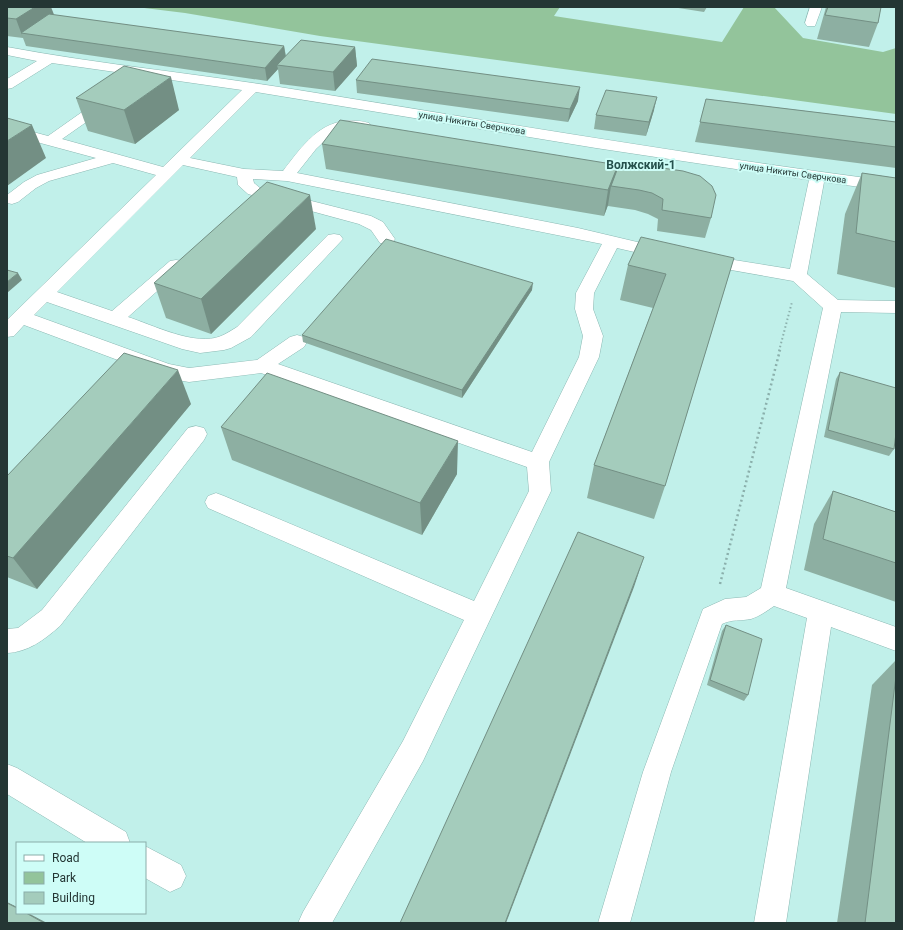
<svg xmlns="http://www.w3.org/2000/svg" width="903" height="930" font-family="Roboto,sans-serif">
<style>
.green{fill:#93c49b}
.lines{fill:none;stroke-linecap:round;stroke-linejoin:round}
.minor-casing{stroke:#8bb8b3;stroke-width:1}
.path-far1{stroke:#8bb0ac;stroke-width:2;stroke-dasharray:1.5 2.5;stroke-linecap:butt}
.path{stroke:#8bb0ac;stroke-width:2.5;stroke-dasharray:2 3;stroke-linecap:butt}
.minor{fill:#fff;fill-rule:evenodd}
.wall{fill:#8dafa2}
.shaded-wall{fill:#738f84}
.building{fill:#a4ccbc;stroke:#738f84}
.labels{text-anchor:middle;stroke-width:4;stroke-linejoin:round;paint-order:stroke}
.far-street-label{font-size:9px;fill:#243634;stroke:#cefdf7}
.far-district-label{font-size:12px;font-weight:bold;fill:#26514d;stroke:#cefdf7}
</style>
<rect width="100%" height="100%" fill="#c1f0ea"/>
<polygon class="green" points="136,7 560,7 554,16 722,42 744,7 774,7 803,38 883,52 896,48 896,114 320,36 185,13"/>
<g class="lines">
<defs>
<g id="minor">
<polygon points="810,7 822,7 815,26 807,26 805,23"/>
<path d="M 7,47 C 103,65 201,74 298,90 C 497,122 696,156 896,182 L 896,192 L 824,182 L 807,274 L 838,300 L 896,301 L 896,313 L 841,312 L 786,588 L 896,627 L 896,651 L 831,627 L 786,923 L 754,923 L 807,618 L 774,606 C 767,611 760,616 751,619 C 741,621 732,619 722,624 L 671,772 L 630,923 L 598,923 L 643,772 L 703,609 L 725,599 L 746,597 L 761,588 L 823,308 L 793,281 L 703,265 L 697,264 L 694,260 L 697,256 L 703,255 L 790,269 L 809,180 L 596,148 L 256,92 L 190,158 L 244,169 L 283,171 C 306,141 326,112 369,123 L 371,126 L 369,129 L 364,130 L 350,129 L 332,134 L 316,149 L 297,173 L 578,228 L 671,250 L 674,254 L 671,258 L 665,259 L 617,248 L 594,293 L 593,309 L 603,336 L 599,357 L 549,462 L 551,491 L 423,761 L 332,923 L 298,923 L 303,912 L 403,741 L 464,620 L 208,508 L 205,502 L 208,496 L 216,493 L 224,496 L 474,601 L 529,491 L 527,467 L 261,373 L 189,382 L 166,378 L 24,325 L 14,336 L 7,337 L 7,320 L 156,175 L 113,163 L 49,181 L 36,188 L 18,202 L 12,204 L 7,203 L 7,195 L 24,182 L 37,175 L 96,158 L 7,134 L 7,125 L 48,136 L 102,98 L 107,97 L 112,98 L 114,101 L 112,104 L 62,139 L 163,167 L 242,90 L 52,63 L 12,88 L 7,89 L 7,79 L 37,61 L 7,55 ZM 183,165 L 237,177 L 238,185 L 248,194 L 359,224 L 371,230 L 380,243 L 386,244 L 392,243 L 395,239 L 383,222 L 371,216 L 260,188 L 254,183 L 253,179 L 287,181 L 602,244 L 576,293 L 575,309 L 583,336 L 579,357 L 532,452 L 278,364 L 304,347 L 307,342 L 304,337 L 297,335 L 290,337 L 257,360 L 189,368 L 169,364 L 34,315 L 47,302 L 182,349 L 200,353 L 224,350 L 231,348 L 251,337 L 343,239 L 340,235 L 334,234 L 328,235 L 237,327 C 232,330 226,334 221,336 C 196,347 153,325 128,317 L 182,269 L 185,265 L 182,261 L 176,260 L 170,261 L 112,311 L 57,292 Z"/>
<path d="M 196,426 L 204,428 L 207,434 L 204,440 L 60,626 C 44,640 28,652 7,653 L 7,629 L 18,628 L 42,610 L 188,428 Z"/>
<polygon points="7,764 17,768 126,832 130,843 87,843 7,794"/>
<polygon points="145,846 181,865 186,876 181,887 170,892 145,878"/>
</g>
</defs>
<use href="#minor" class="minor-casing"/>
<polyline class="path-far1" points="779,351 792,302"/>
<polyline class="path" points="720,584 780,350"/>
<use href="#minor" class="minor"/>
</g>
<g class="wall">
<polygon points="7,7 54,15 284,46 286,56 355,47 357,66 335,91 280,84 278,69 267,81 26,46 23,38 7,36"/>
<polygon points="672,7 707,7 704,12"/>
<polygon points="826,7 881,7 878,23 869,47 817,39"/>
<polygon points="356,80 578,101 568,122 357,93"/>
<polygon points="76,98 179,110 135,144 88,131"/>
<polygon points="706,99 896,122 896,168 695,142"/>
<polygon points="654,110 646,136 594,129 596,115"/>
<polygon points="322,144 618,165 617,170 711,218 705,238 657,231 658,219 648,214 635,210 608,206 608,205 604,216 326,169"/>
<polygon points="862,173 896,178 896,288 837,274 845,214"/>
<polygon points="316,229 211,334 166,318 154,283"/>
<polygon points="734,258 665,486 654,519 587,498 594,465 653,308 620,300 628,265"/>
<polygon points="532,290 462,398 303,342 302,335"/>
<polygon points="840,372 894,449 889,456 824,437 836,379"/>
<polygon points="191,404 37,589 7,577 7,476"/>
<polygon points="221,427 457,474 422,535 232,460"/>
<polygon points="833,491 896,512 896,602 804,570 814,524"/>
<polygon points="726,625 748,695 744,701 707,685 722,631"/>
<polygon points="896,660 896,923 837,923 872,685"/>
</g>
<g class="shaded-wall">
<polygon points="35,7 51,7 55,17 21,33 23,38 16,19"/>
<polygon points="284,46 286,59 277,65 278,69 267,81 265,68"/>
<polygon points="355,47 357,66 335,91 333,72"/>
<polygon points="171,77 179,110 135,144 124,110"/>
<polygon points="580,87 578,101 568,122 570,109"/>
<polygon points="657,97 654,110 646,136 649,122"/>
<polygon points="32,125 46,158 7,186 7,141"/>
<polygon points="618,165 614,186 611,186 608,205 604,216 608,190"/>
<polygon points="310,195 316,229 211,334 201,299"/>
<polygon points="18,273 22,280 7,293 7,282"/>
<polygon points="533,283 532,290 462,398 462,390"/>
<polygon points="178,370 191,404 37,589 13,558"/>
<polygon points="458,441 457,474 422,535 420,503"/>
<polygon points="644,557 634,587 506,923 505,923"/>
<polygon points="7,902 17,907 17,908 7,903"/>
<polygon points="26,913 28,913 47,923 44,923"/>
</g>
<g class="building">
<polygon points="7,7 35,7 16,19 7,18"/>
<polygon points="828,7 881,7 878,23 825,15"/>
<polygon points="49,14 284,46 265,68 21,33"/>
<polygon points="301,40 355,47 333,72 277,65"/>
<polygon points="372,59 580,87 570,109 356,80"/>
<polygon points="124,66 171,77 124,110 76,98"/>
<polygon points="606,90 657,97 649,122 596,115"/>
<polygon points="706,99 896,122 896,147 700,122"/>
<polygon points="7,118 32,125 7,141"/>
<polygon points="340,120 618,165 608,190 322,144"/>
<polygon points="620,162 683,171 700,176 712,186 716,195 711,218 662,210 663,199 652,193 639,190 611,186"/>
<polygon points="862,173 896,178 896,242 856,233"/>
<polygon points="267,182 310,195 201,299 154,283"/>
<polygon points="641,237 734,258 665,486 594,465 666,274 628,265"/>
<polygon points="386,239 533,283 462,390 302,335"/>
<polygon points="7,270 18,273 7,282"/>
<polygon points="124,353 178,370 13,558 7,556 7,476"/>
<polygon points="840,372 896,388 896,433 894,449 828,430"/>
<polygon points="267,373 458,441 420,503 221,427"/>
<polygon points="833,491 896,512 896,563 823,539"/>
<polygon points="578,532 644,557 505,923 400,923"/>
<polygon points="726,625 762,639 748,695 710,680"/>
<polygon points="896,676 896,923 865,923"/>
<polygon points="7,903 17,908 17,913 26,913 44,923 7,923"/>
</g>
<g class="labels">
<g class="far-street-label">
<text transform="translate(472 123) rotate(9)" y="3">улица Никиты Сверчкова</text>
<text transform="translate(793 173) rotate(8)" y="3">улица Никиты Сверчкова</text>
</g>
<g class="far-district-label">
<text x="641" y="169">Волжский-1</text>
</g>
</g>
<rect width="903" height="930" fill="none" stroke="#243634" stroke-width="16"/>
<rect x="16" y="842" width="130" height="72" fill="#cefdf7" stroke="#8aada9"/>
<rect x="24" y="855" width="20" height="6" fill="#ffffff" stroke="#8aada9"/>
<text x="52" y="862" font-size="12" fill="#243634">Road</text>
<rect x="24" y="872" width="20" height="12" fill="#93c49b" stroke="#8aada9"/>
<text x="52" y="882" font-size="12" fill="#243634">Park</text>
<rect x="24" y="892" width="20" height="12" fill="#a4ccbc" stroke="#8aada9"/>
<text x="52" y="902" font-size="12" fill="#243634">Building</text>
</svg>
